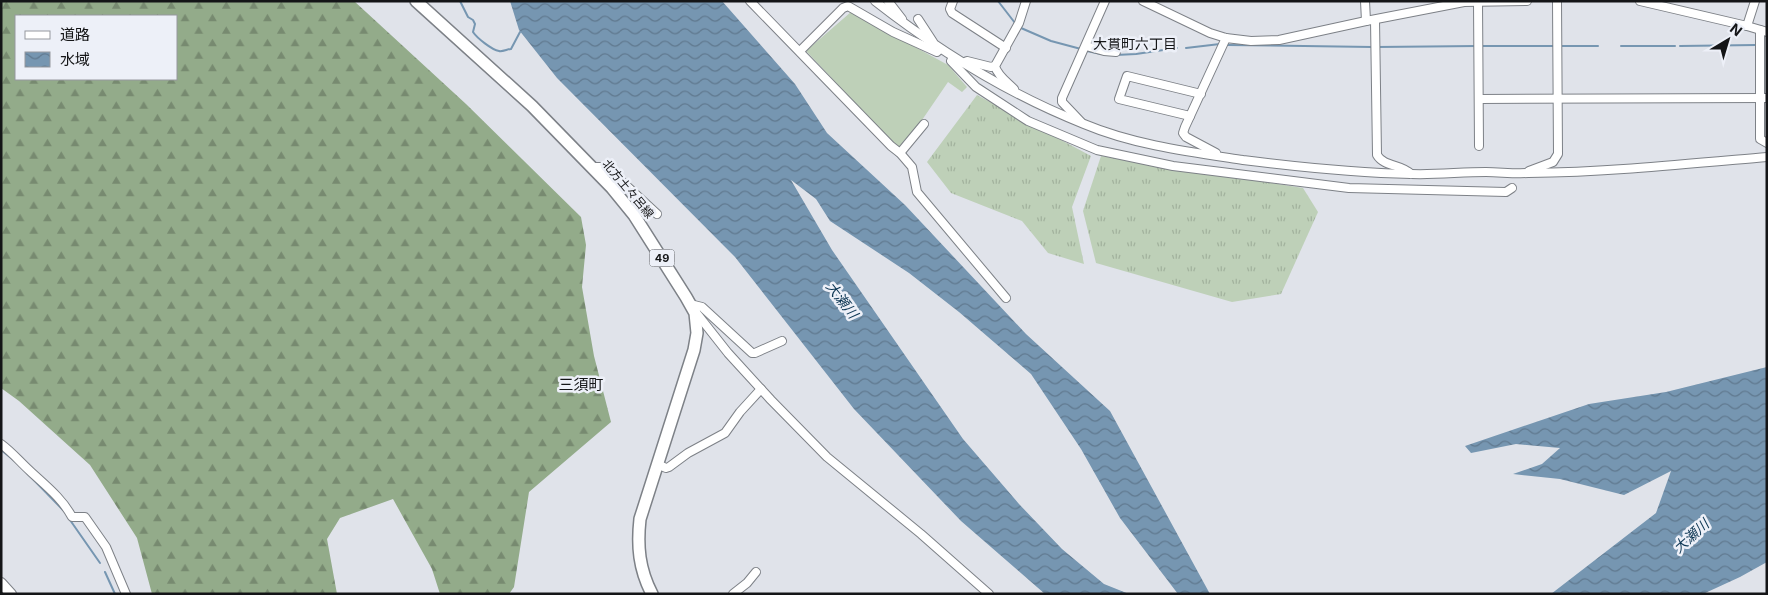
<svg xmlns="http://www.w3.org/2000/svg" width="1768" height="595" font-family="Inter,'Noto Sans JP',sans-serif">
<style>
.grass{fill:url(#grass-tufts)}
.forest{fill:url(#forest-firs);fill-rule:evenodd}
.garden{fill:#bed0b8}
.water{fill:url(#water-waves)}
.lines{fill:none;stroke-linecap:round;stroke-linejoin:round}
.stream{stroke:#7696b1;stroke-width:2}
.minor-casing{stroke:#7d8187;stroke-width:10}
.secondary-casing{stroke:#7d8187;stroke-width:12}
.primary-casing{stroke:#7d8187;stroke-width:14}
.minor{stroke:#fff;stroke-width:8}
.secondary{stroke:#fff;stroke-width:10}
.primary{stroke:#fff;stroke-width:11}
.labels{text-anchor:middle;stroke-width:5;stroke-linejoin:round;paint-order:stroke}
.shield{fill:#edf0f8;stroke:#55575a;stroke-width:1}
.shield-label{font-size:11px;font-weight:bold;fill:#141517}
.street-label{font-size:12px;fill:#141517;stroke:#edf0f8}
.neighbourhood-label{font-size:14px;fill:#141517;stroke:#edf0f8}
.water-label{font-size:14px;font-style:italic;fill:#0e3754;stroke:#edf0f8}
.quarter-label{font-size:15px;fill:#141517;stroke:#edf0f8}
</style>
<defs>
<pattern id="grass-tufts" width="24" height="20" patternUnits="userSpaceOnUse" patternTransform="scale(1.25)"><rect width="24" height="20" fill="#bed0b8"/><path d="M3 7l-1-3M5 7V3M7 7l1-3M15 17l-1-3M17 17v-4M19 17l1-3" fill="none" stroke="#a2b29d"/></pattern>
<pattern id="forest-firs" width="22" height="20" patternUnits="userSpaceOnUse" patternTransform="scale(1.25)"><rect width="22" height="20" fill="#93ab8a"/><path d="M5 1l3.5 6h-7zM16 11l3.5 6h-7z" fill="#778a70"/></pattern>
<pattern id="water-waves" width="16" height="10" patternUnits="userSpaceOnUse" patternTransform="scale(1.25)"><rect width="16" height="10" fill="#7696b1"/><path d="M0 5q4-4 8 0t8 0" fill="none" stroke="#60798f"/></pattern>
</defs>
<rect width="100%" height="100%" fill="#e0e3ea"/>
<g class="grass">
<polygon points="977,95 1091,156 1072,207 1084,264 1048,253 1022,221 951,193 927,162"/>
<polygon points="1101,156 1303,188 1318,212 1281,294 1232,302 1096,263 1083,211"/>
</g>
<path class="forest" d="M 1,1 L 354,1 L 466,104 L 581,217 L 586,245 L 582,287 L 594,356 L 611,422 L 529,492 L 514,587 L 509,594 L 440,594 L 432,569 L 393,499 L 340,518 L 327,539 L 337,594 L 152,594 L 137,538 L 90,465 L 19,401 L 1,388 ZM 16,16 L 176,16 L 176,79 L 16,79 Z"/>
<polygon class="garden" points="851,12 948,65 967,87 962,92 948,82 920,123 898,148 806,51"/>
<g class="water">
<polygon points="510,1 722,1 795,84 827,133 905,205 1026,334 1110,411 1210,594 1178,594 1120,518 1081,449 1031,374 959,312 909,273 830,221 816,199 791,180 832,250 963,439 1019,504 1062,549 1104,584 1129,594 1045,594 961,521 854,409 735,257 557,78 519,30"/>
<polygon points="1767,367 1767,562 1740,577 1703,594 1551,594 1656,513 1671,471 1624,495 1560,479 1513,474 1542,464 1560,448 1516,444 1471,453 1465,446 1589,404 1666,392"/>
</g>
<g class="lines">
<g class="stream">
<path d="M 460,1 L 468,17 L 473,20 L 475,24 L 473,32 C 477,38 492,50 499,51 C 502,52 508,49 511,49 L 520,32"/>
<polyline points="998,1 1015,23"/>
<polyline points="1021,28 1051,41 1081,49"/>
<polyline points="1227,45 1372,47"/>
<polyline points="1482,46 1553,46"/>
<polyline points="1562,46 1598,46"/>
<polyline points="1621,46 1675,46"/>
<polyline points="1680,46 1756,45"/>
<polyline points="1377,47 1477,46"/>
<polyline points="1186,48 1220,44"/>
<polyline points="1087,51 1101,54"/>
<polyline points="1116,55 1136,54 1177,48"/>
<polyline points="1,450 15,461"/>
<polyline points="27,473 63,510"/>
<polyline points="70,520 100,563"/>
<polyline points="105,572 115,594"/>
</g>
<defs>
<g id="minor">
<polyline points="750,1 891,146 900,153 912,167 917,192 1006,298"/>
<path d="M 875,1 C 939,51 1008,94 1084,124 C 1134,145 1190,152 1243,160 C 1299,167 1355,173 1411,174 C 1436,175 1461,172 1486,172 C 1500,172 1514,174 1528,173 C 1608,172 1687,164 1767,157"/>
<polyline points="888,1 902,19"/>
<polyline points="953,1 950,9 952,13 1006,48"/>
<polyline points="1143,1 1210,33 1226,38 1251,41 1279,40 1366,21 1464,2 1527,1"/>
<polyline points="1365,1 1366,21"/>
<polyline points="1640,1 1747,26 1767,32"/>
<polyline points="1478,2 1479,146"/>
<polyline points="918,19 933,42"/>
<path d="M 1375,20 L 1377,155 C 1384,167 1402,164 1411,174"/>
<polyline points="1747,26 1755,1"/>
<polyline points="1760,30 1760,139 1767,143"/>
<polyline points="1086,46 1104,51 1116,52"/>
<polyline points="800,51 843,8 848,6 893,32 937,52 939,50"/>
<polyline points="953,57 951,61 976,87 1028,121 1097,150 1173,166 1349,188 1506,192 1512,188"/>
<polyline points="963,63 967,61 991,67 995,66"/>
<path d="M 1014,89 C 1007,82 997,75 995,66 L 1019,23 L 1026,1"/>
<polyline points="1479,99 1767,98"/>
<polyline points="1190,116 1119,99 1127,76 1201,94"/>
<polyline points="1081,122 1062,102 1062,98 1105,1"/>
<polyline points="900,153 924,124"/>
<polyline points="1216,153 1186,137 1183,133 1185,127 1226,38"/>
<polyline points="591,167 602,167 618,178 657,214"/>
<polyline points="1529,171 1553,162 1558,154 1557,1"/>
<polyline points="690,304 702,307 752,353 755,353 782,341"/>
<polyline points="695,313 698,315 728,353 771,400 827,457 921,534 989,594"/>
<path d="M 1,444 C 12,452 20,462 30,471 C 45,485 62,498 72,517 L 85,517 L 106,547 L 126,594"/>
<polyline points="657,464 666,468 669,467 688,453 725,433 740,412 761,389"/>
<polyline points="733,594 747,583 756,572"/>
</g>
<polyline id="secondary" points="1,583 11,594"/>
<path id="primary" d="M 416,1 L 532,106 L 612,188 L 634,215 L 686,297 L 695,313 L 697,333 L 694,350 L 640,519 C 637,546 639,569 652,594"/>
</defs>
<use href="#minor" class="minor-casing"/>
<use href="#secondary" class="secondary-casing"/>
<use href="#primary" class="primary-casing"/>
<use href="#minor" class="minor"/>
<use href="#secondary" class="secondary"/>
<use href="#primary" class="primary"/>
</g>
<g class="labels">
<rect class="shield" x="649.5" y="249.5" width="25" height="17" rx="4"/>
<g class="shield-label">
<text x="662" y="262">49</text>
</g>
<g class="street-label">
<text transform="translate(628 189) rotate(50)" y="4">北方土々呂線</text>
</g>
<g class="neighbourhood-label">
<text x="1135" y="49">大貫町六丁目</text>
</g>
<g class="water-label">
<text transform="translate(842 300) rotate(52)" y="5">大瀬川</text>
<text transform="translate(1691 536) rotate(-42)" y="5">大瀬川</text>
</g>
<g class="quarter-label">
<text x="581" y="390">三須町</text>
</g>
</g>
<rect width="1768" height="595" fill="none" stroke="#141517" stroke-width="5"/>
<rect x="15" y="15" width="162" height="65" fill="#edf0f8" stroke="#96989e"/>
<rect x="25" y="31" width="25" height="8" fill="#ffffff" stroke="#96989e"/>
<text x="60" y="40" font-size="15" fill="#141517">道路</text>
<rect x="25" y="52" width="25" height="15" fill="url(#water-waves)" stroke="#96989e"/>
<text x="60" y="65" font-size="15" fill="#141517">水域</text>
<g transform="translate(1728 40) rotate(38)" stroke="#edf0f8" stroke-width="4" paint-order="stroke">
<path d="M0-4L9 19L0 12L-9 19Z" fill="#141517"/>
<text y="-8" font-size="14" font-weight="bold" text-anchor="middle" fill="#141517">N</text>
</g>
</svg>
